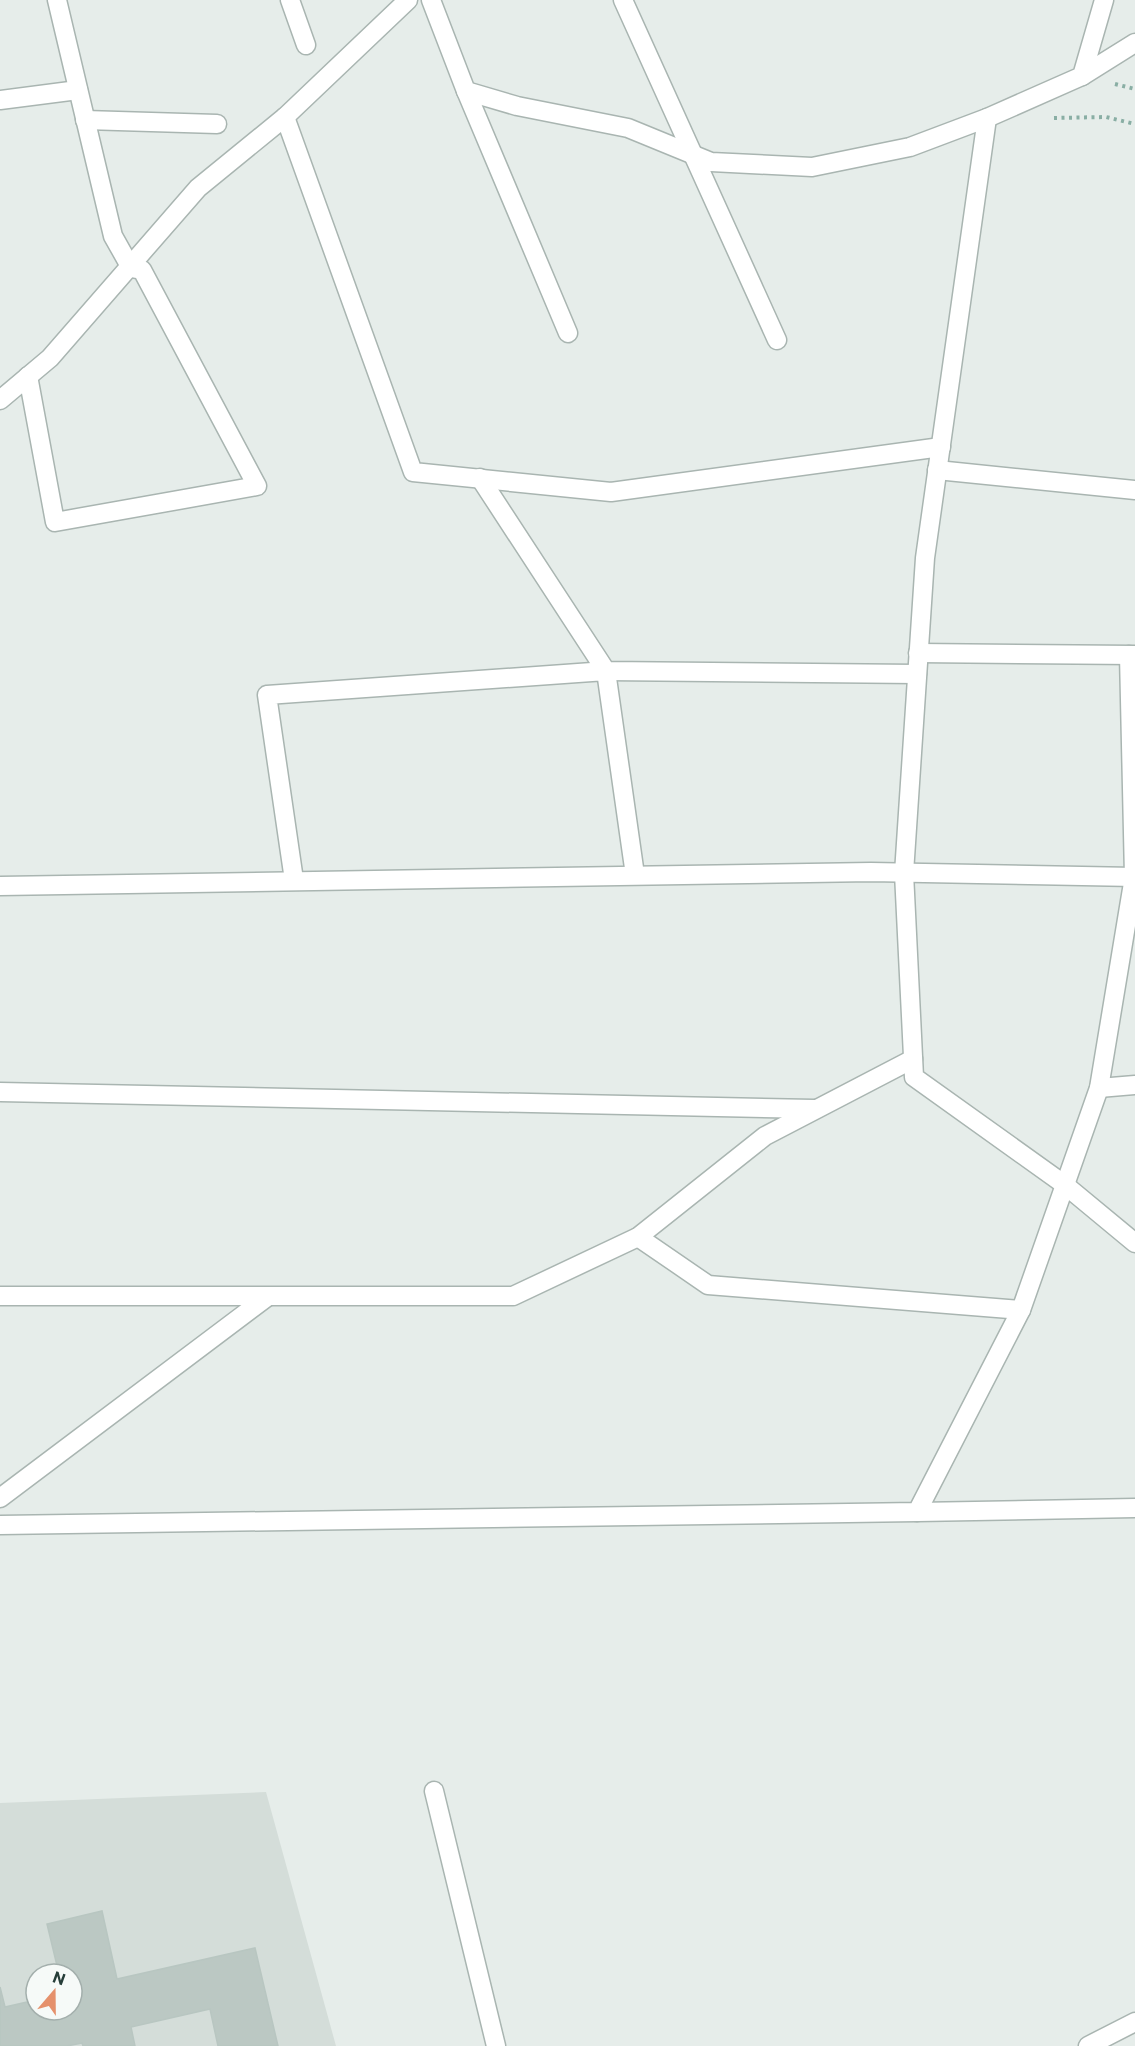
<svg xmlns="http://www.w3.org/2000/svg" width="1135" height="2046" font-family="Commissioner,sans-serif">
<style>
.built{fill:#d4ddd9;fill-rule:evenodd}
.building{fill:#bbc8c3;stroke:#b8c6c1;stroke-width:1.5}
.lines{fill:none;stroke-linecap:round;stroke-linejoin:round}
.minor-casing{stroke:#a9b5b1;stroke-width:21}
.path{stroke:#89aea4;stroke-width:4;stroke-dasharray:3 4.5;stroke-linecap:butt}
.minor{stroke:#fff;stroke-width:18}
</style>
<rect width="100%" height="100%" fill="#e6edea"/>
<path class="built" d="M 266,1792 L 336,2046 L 0,2046 L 0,1803 ZM 36,1974 L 72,1974 L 72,2010 L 36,2010 Z"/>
<polygon class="building" points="102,1911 117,1979 255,1948 278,2046 218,2046 210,2009 131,2027 135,2046 83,2046 82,2043 67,2046 0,2046 0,1987 5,2007 36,2000 36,2010 72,2010 72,1974 59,1974 47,1924"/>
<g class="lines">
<defs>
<g id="minor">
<polyline points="290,0 306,45"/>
<polyline points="431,0 466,91 517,106 628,128 711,162 812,167 910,147 987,118 1082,76 1104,0"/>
<polyline points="623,0 777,340"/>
<polyline points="1082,76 1135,43"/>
<polyline points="466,91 568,333"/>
<polyline points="0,100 78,90"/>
<polyline points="285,117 413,472 611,492 941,447"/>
<polyline points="987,118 925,558 904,873 914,1077 1065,1185 1135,1243"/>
<polyline points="85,120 217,124"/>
<polyline points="28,376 55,522 257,486 142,270 131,268 113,236 57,0"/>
<polyline points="0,400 50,358 198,188 285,117 408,0"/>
<polyline points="937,470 1135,490"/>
<polyline points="480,478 606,671 917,674"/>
<polyline points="918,653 1135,655"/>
<polyline points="294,880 267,695 606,671 635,875"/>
<polyline points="0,886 871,872 1135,877"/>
<polyline points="1099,1088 1135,1085"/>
<polyline points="0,1092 814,1109"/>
<polyline points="638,1237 708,1285 1021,1310"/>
<polyline points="0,1296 513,1296 638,1237 765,1136 913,1059"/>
<polyline points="0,1498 267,1297"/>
<polyline points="917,1512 1135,1508"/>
<polyline points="0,1525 917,1512 1021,1310 1099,1088 1134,877 1129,655"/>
<polyline points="434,1791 496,2046"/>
<polyline points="1088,2046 1135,2022"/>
</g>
</defs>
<use href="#minor" class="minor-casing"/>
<g class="path">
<polyline points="1115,84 1135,89"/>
<polyline points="1054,118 1106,117 1135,124"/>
</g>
<use href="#minor" class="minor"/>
</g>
<g transform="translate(54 1992) rotate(20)"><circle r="28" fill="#f6faf8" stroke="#a3afac" stroke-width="1.5"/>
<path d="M0-4.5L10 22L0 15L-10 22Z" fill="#e5916c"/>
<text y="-9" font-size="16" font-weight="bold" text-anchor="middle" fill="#263e39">N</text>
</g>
</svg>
